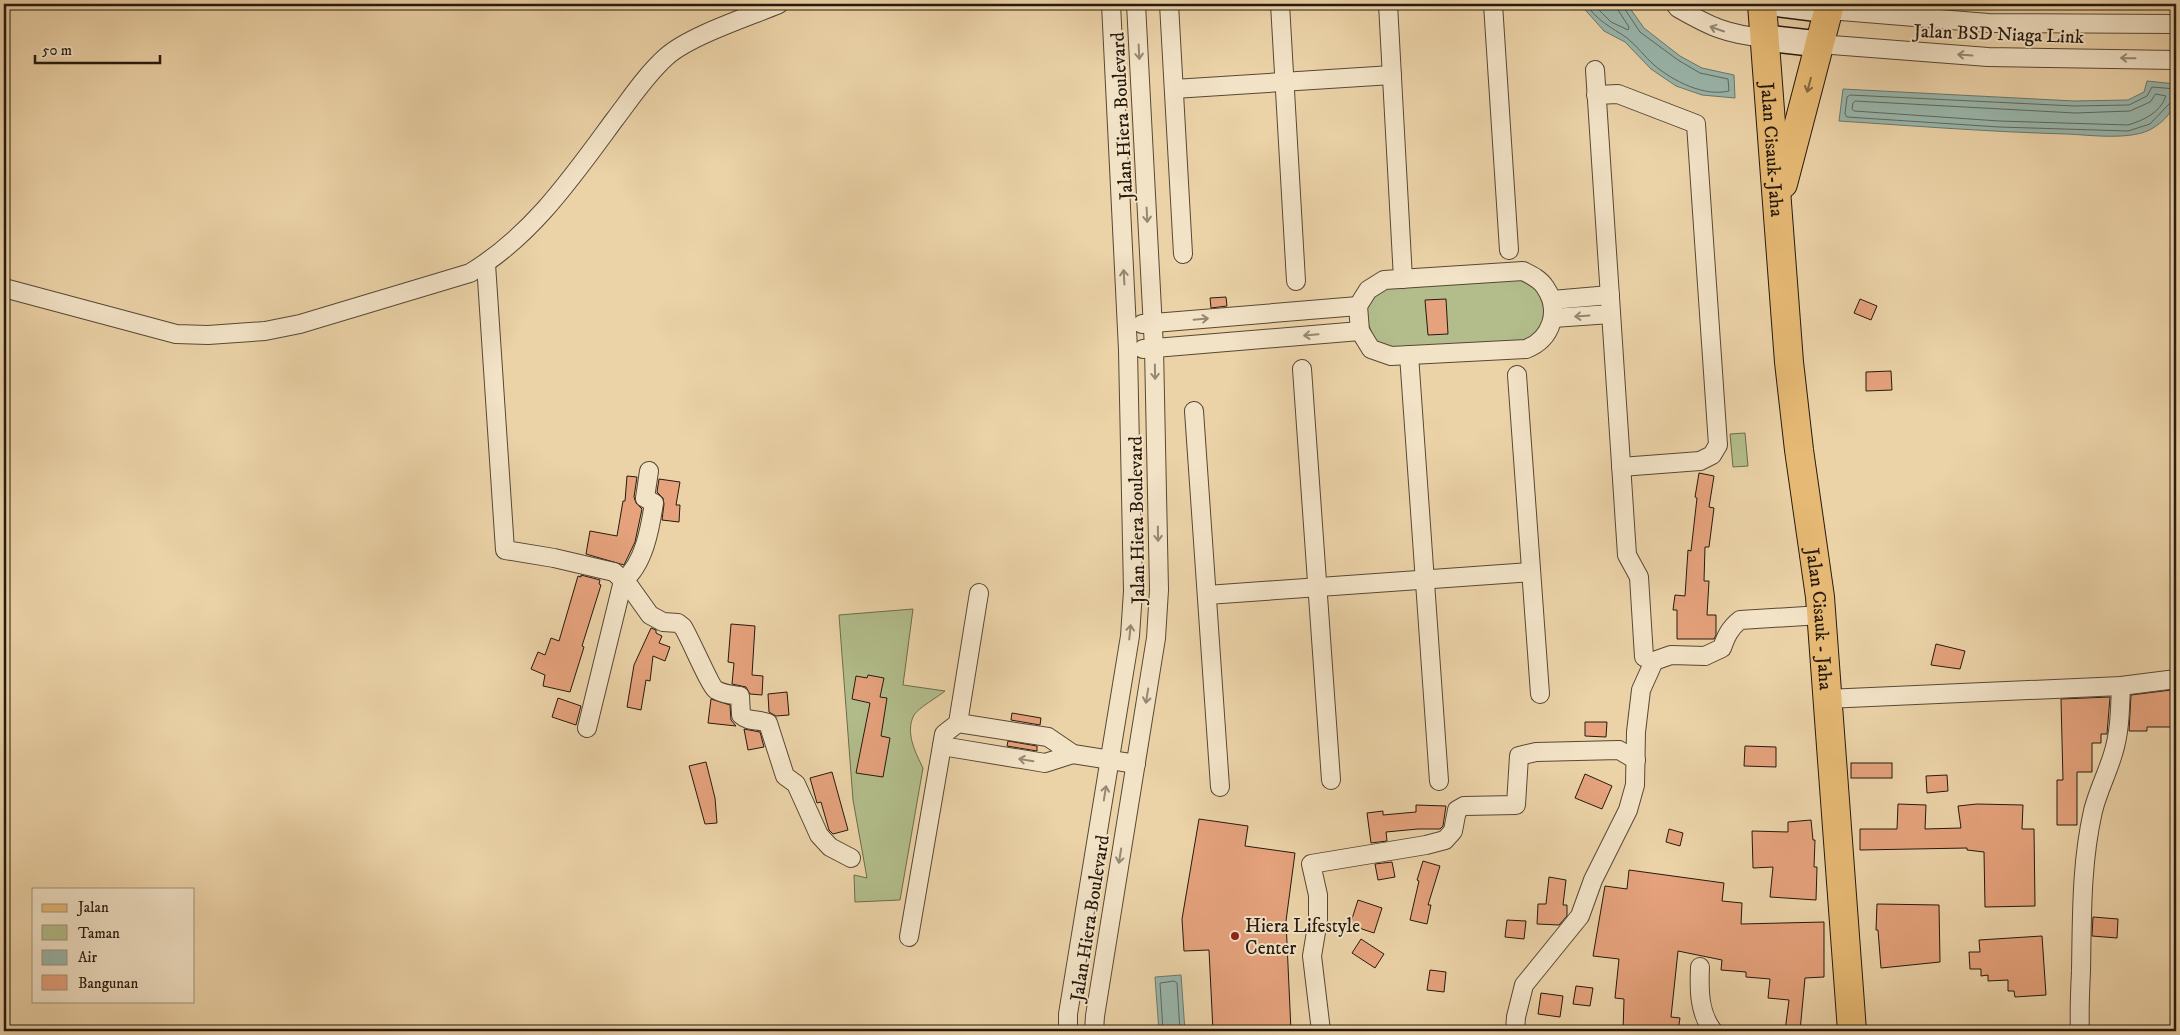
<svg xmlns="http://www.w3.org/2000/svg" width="2180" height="1035" font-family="'IM FELL DW Pica',serif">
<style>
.green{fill:#b2bd8b;stroke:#6c6c4c}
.water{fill:#99b6ac;stroke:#6b786d}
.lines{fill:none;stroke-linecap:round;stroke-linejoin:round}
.shore{stroke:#60685d;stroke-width:1}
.building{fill:#e5a27c;stroke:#261a0e}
.minor-casing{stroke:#574834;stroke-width:20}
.secondary-casing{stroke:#261a0e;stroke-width:28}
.primary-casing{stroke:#261a0e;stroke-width:30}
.minor{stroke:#f2e2c6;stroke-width:18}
.secondary{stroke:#f2e2c6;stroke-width:25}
.primary{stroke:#e6b974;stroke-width:28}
.oneway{stroke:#968873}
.oneway2{stroke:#866a41}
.poi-dot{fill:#8f2418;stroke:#f2e2c6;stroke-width:2}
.labels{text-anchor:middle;stroke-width:4;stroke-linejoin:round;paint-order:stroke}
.street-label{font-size:19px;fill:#261a0e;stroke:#f2e2c6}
.poi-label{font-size:19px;fill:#261a0e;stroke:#f2e2c6;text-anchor:start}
</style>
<rect width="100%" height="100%" fill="#ebd2a7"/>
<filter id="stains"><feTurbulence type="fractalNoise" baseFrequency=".004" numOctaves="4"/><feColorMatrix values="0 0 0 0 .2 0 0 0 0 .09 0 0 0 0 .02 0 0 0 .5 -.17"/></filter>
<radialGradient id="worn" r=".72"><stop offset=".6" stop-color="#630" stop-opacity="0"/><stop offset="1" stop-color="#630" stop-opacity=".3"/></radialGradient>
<g class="green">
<path d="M 1519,279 C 1541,284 1552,315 1538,334 C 1535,338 1529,340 1524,342 L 1401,349 L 1379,346 C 1365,322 1358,302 1387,287 Z"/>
<polygon points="1745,433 1748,466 1733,467 1730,434"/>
<path d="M 913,609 L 903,685 L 945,691 C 938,697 918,708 914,715 C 905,732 915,752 923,768 L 900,900 L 855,902 L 854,875 L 867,878 L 853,800 L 839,615 Z"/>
</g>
<g class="water">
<polygon points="1580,4 1627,4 1644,28 1680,56 1702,68 1734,75 1735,98 1702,95 1676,86 1651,69 1625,42 1604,31"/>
<path d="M 2147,81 L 2176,84 C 2176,105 2171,117 2153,128 C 2133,141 2090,135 2067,134 C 1991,132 1915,126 1839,121 L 1843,89 L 2074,101 L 2128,100 L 2144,92 Z"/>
<polygon points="1181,975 1185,1031 1159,1031 1155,977"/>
</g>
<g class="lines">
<g class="shore">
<path d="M 1586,4 C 1597,21 1611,27 1627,38 C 1637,46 1645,57 1654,65 C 1673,81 1704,97 1729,91 L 1728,79 L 1700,73 L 1678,60 L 1640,32 L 1624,8 L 1624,4"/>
<polyline points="1593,4 1611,22 1628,30 1629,27 1618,10 1617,4"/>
<polyline points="2176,89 2152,87 2147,96 2129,105 2074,106 1850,95 1847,97 1845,114 1847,117 1999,127 2128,131 2150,124 2171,102 2176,100"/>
<path d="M 2156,94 L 2166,96 C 2160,113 2144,120 2128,125 L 1999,121 L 1854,111 L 1852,109 L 1853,103 L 1855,101 L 2075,113 L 2130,111 L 2150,102 Z"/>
<polyline points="1163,1031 1160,983 1174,981 1177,983 1180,1031"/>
</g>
</g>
<g class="building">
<polygon points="1226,297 1227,306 1211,308 1210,298"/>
<polygon points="1446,299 1448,334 1428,335 1425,300"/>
<polygon points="1860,299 1877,306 1871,320 1854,313"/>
<polygon points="1891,371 1892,390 1866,391 1866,372"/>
<polygon points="1699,473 1714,476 1709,507 1714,508 1709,547 1705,547 1704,581 1709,581 1707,615 1716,615 1716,635 1714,639 1677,639 1677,610 1673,610 1675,595 1685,596 1688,550 1691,551 1697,498 1695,497"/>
<polygon points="627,476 637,477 634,497 636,503 642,509 635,542 624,565 586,554 590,531 617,536 623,501 625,501"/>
<polygon points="659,479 680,482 676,505 680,505 679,522 662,520 664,504 663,498 657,492"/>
<polygon points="581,575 600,580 599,584 601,585 582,646 584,647 570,692 543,686 545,675 531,669 538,652 545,655 551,638 559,641 578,576 581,577"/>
<polygon points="731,624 755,626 752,675 763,676 762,695 750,694 746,687 732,684 734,663 728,662"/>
<polygon points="651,628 656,630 656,633 662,636 659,643 670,647 665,661 653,656 650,681 646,680 641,710 627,707 634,665"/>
<polygon points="1936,644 1965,651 1960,669 1931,665"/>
<polygon points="868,675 884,678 880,697 887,698 881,736 890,738 883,777 856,773 870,703 852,699 856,676 867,678"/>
<polygon points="2171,690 2172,727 2147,727 2147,731 2129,731 2131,695"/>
<polygon points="787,692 789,715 776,716 769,712 768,694"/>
<polygon points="2110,697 2107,734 2101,734 2101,743 2092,743 2092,772 2077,772 2077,825 2057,825 2057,780 2063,780 2061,699"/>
<polygon points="558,698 581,706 576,725 552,717"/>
<polygon points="711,699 730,705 731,720 736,726 708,723"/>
<polygon points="1012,713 1041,718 1040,725 1011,720"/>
<polygon points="1585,722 1607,722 1606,737 1585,736"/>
<polygon points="744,729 760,732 764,747 748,750"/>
<polygon points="1008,741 1037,746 1037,751 1007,746"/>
<polygon points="1745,746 1776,747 1776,767 1744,766"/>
<polygon points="706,762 715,798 717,823 705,824 689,766"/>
<rect x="1851" y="763" width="41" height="15"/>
<polygon points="832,772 848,830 833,834 829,830 821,802 817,803 810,778"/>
<polygon points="1585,774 1612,786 1602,809 1575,798"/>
<polygon points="1947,775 1948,791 1927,793 1926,776"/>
<polygon points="1898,804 1926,805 1925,829 1961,828 1958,806 1977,804 2023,805 2022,829 2034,829 2035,906 1985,907 1984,852 1967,850 1967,848 1860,850 1860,829 1897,829"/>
<polygon points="1416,805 1446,806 1443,826 1440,829 1418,829 1386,832 1387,841 1371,843 1367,813 1383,811 1383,815 1416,812"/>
<polygon points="1199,819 1248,826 1245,846 1295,853 1286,921 1291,1031 1213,1031 1209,950 1184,951 1182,919"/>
<polygon points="1811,820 1813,840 1815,840 1814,867 1817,867 1816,900 1770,897 1773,867 1753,868 1752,831 1788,832 1788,822"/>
<polygon points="1669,829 1683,833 1680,846 1666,842"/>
<polygon points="1423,861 1440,866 1428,905 1431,905 1427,924 1410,920 1419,881 1417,880"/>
<polygon points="1392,862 1395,877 1378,880 1375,864"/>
<polygon points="1629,870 1724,883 1722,901 1742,903 1741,924 1824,922 1824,977 1805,978 1800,1031 1785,1031 1789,1000 1768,998 1770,979 1746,977 1746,972 1721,970 1722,960 1678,951 1671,1017 1680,1018 1678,1031 1642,1028 1642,1031 1623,1031 1624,999 1615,998 1619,959 1593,956 1605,886 1627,889"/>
<polygon points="1549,877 1566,880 1563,905 1567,905 1567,916 1559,925 1537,924 1538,904 1546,904"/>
<polygon points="1358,900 1382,908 1374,933 1350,925"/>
<polygon points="1877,904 1939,905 1940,962 1881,968 1878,930 1876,930"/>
<polygon points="2093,917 2118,919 2117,938 2092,936"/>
<polygon points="1507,920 1526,921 1524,939 1505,937"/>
<polygon points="2042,936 2046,995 2015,997 2014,991 2008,991 2008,980 1988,981 1988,975 1981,976 1981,969 1970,969 1969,952 1980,952 1979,940"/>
<polygon points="1361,939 1384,954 1375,968 1352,953"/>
<polygon points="1430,970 1446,972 1444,992 1427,990"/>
<polygon points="1576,986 1593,988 1590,1006 1573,1004"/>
<polygon points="1541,993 1563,996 1560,1017 1538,1014"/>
</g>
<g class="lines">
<defs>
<g id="minor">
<polyline points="1169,4 1183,254"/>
<polyline points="1280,4 1296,281"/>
<polyline points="1388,4 1403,279"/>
<polyline points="1493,4 1509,250"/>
<path d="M 1675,4 L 1678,8 C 1711,27 1726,34 1765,38"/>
<polyline points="1829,10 1988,23 2176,24"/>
<polyline points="1819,44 1988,57 2176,60"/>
<polyline points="1595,70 1627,555 1639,577 1644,657"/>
<polyline points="1174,89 1392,75"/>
<polyline points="1596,95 1618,94 1696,124 1718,445 1712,455 1700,461 1621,467"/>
<path d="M 486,264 L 505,550 L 554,558 L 614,572 L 630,587 L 650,615 L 663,622 L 678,623 L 683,627 C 690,638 710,686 716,690 C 723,694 732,695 740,696 L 741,715 C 748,722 759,719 768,723 L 785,776 L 796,784 L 819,835 L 830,847 L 851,858"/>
<path d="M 1523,271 C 1531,275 1540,279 1545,287 C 1561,310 1552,339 1526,349 L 1391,356 L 1371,349 L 1360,331 L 1358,306 L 1368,290 L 1384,280 Z"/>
<path d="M 4,288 L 176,334 L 208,335 L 265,331 L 300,324 L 470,273 C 532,236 573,176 615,119 C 631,98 646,75 666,57 C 689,36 748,17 779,4"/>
<polyline points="1552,300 1610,295"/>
<polyline points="1553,318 1611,314"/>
<polyline points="1142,324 1358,306"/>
<polyline points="1143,349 1360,331"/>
<polyline points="1409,355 1439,781"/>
<polyline points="1302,369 1331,780"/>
<polyline points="1517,375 1540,694"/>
<polyline points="1194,411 1220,787"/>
<polyline points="1207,595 1531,572"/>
<polyline points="1826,699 2121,686 2176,679"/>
<polyline points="958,723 1048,737 1073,754 1136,764"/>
<path d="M 587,728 L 623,581 C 644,564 650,529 654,503 L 645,498 L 649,471"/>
<polyline points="942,746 1045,763 1073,754"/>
<polyline points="909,937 944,734 958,723 979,593"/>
<path d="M 1700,967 C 1699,990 1699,1013 1713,1031"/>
<polyline points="1068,1031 1068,1014 1130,636 1133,591 1128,350 1111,4"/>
<polyline points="1094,1031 1095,1016 1156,638 1159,590 1154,348 1136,4"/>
<polyline points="1321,1031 1312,956 1318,920 1318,895 1311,864 1426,845 1445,840 1453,831 1457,810 1464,806 1516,805 1519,756 1536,752 1619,750 1636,760"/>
<path d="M 1515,1031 L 1516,1017 L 1524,985 L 1580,916 L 1593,880 L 1628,810 L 1635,785 L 1636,732 L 1641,690 L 1654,661 L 1671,655 L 1705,656 L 1722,648 C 1726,636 1730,628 1740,620 L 1821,615"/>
<path d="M 2080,1031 C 2079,1011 2080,991 2081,971 C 2082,917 2081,864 2093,811 C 2098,791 2107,774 2113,754 C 2120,732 2120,709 2121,686"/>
</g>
<g id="secondary">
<polyline points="1781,4 1829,10"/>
<polyline points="1765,38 1819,44"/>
</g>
<g id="primary">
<path id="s1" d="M 1762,4 L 1789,362 L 1799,450 L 1820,597 L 1852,1031"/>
<polyline points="1783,184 1830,4"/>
</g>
</defs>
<use href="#minor" class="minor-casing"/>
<use href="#secondary" class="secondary-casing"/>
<use href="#primary" class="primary-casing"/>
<use href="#minor" class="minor"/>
<use href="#secondary" class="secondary"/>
<use href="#primary" class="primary"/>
</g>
<defs><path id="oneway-shaft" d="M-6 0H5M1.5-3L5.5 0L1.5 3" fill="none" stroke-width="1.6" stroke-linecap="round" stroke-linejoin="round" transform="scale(1.25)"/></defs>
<g class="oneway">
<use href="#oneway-shaft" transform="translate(1717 29) rotate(-161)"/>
<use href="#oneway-shaft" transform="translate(1139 52) rotate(87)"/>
<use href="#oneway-shaft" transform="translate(1965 55) rotate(-176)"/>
<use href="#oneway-shaft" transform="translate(2128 58) rotate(-179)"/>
<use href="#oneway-shaft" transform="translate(1147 215) rotate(87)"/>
<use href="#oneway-shaft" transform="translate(1124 277) rotate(-93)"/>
<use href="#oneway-shaft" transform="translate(1582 316) rotate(176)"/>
<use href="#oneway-shaft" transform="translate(1201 319) rotate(-5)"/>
<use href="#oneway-shaft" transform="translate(1311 335) rotate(175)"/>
<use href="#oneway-shaft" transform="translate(1155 372) rotate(89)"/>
<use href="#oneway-shaft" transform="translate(1158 534) rotate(89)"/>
<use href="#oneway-shaft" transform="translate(1130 632) rotate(-84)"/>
<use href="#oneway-shaft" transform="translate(1147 696) rotate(99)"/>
<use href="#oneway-shaft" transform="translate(1026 760) rotate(-171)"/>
<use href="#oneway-shaft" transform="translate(1105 793) rotate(-81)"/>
<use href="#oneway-shaft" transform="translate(1120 856) rotate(99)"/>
</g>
<use class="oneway2" href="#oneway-shaft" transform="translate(1809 85) rotate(105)"/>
<circle class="poi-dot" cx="1235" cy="936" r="5"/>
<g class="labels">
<g class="street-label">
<text transform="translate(1999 33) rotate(2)" y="7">Jalan BSD Niaga Link</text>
<text transform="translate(1121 116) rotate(-93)" y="7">Jalan Hiera Boulevard</text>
<text dy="7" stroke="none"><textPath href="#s1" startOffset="146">Jalan Cisauk-Jaha</textPath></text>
<text transform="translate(1136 520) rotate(-91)" y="7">Jalan Hiera Boulevard</text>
<text dy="7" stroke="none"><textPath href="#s1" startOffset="618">Jalan Cisauk - Jaha</textPath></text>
<text transform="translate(1089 918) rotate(-81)" y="7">Jalan Hiera Boulevard</text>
</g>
<g class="poi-label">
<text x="1245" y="932">Hiera Lifestyle<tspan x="1245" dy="22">Center</tspan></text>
</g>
</g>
<rect width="2180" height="1035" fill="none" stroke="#ebd2a7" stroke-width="20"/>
<rect x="5" y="5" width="2170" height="1025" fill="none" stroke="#261a0e" stroke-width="2.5"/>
<rect x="10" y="10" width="2160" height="1015" fill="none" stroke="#261a0e"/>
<rect x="32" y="888" width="162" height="115" fill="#f2e2c6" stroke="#a0927c"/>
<rect x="42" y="904" width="25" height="8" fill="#e6b974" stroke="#a0927c"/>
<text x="78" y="912" font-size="15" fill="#261a0e">Jalan</text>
<rect x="42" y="925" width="25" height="15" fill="#b2bd8b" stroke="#a0927c"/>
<text x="78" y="938" font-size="15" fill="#261a0e">Taman</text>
<rect x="42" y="950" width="25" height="15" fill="#99b6ac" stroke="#a0927c"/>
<text x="78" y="962" font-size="15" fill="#261a0e">Air</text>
<rect x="42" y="975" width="25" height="15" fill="#e5a27c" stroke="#a0927c"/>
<text x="78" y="988" font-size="15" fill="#261a0e">Bangunan</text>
<path d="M35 55v8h125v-8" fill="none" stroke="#261a0e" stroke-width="2.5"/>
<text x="42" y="55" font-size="15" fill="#261a0e" stroke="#f2e2c6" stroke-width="4" paint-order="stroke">50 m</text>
<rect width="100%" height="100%" filter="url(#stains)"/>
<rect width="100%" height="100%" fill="url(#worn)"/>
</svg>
